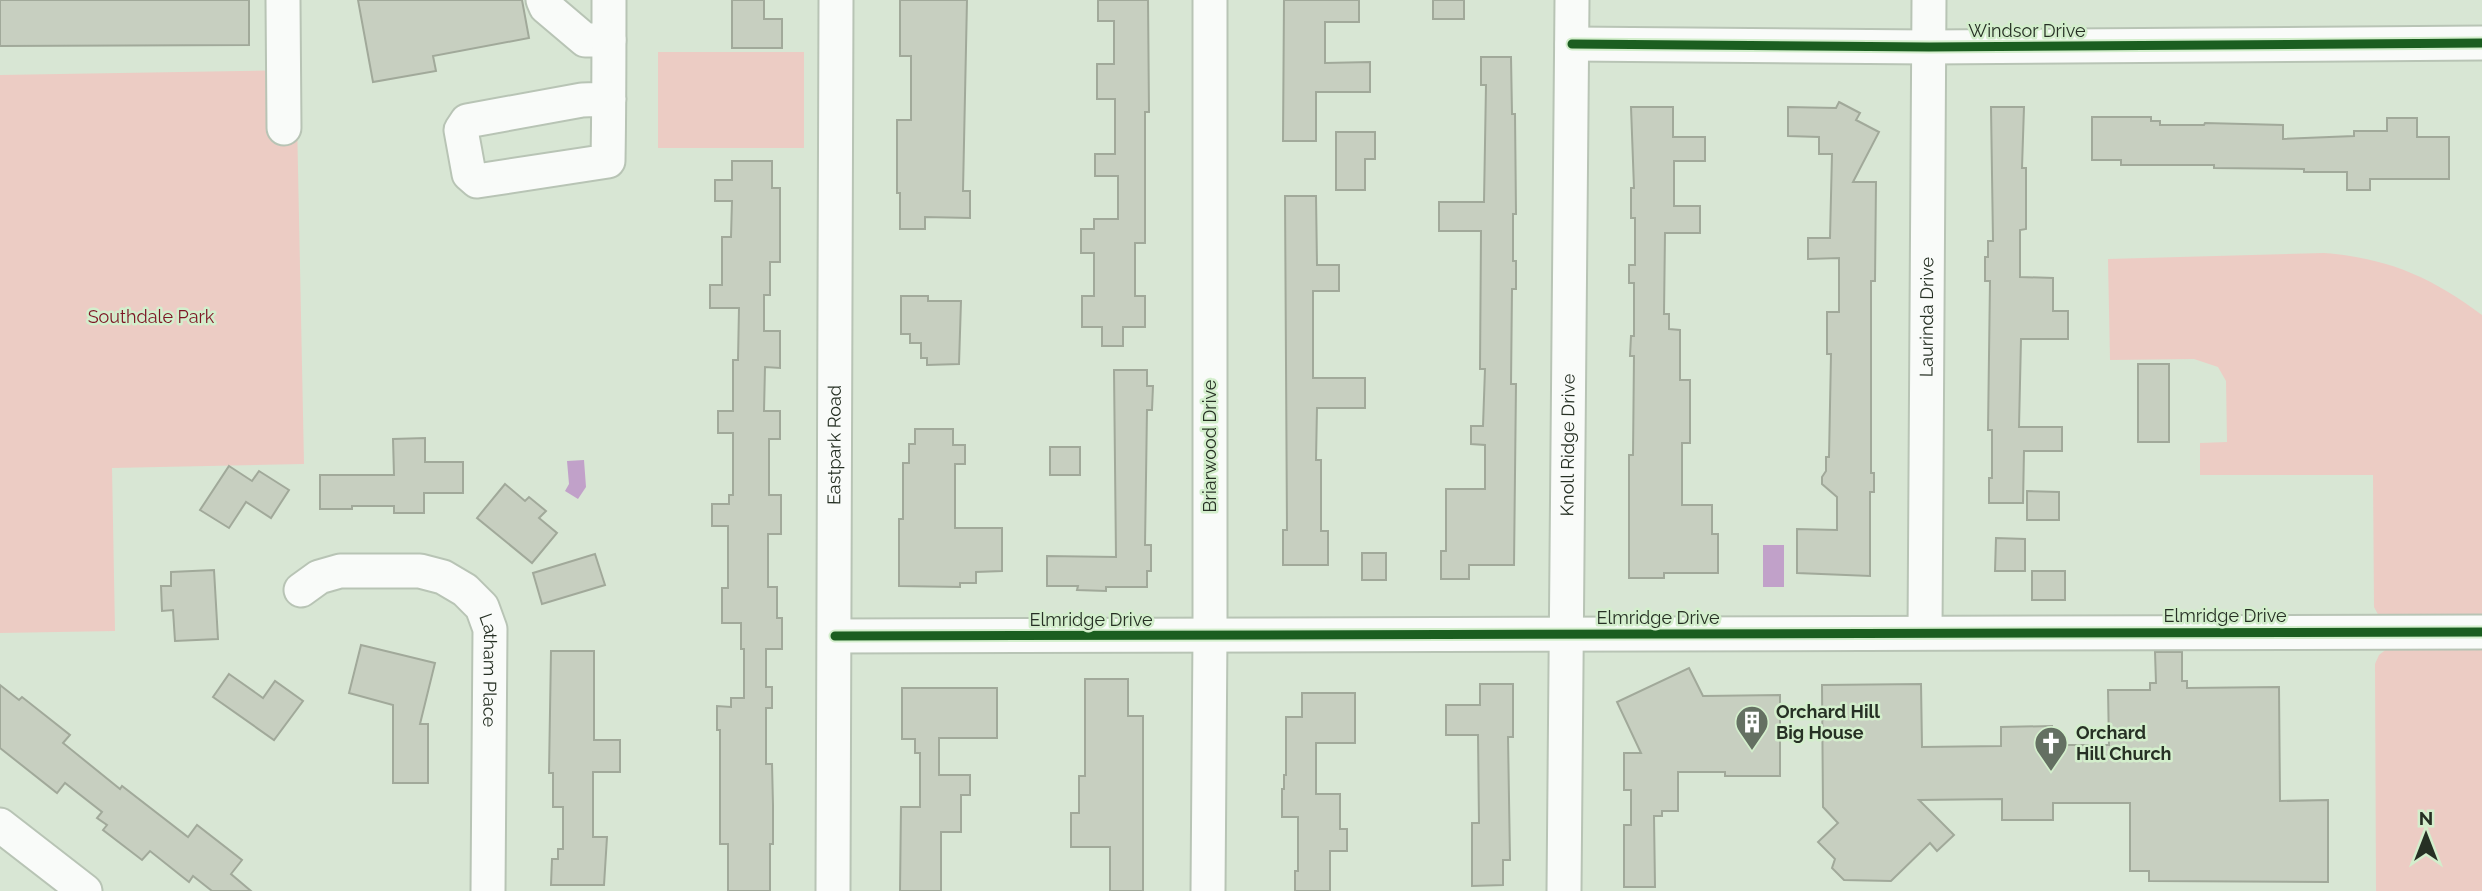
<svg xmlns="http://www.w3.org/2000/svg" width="2482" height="891" font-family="Raleway,sans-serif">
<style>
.green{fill:#ecccc4}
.water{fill:#c1a1c9}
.building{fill:#c7cfc0;stroke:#a1a99a;stroke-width:2}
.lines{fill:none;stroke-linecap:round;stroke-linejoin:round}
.minor-casing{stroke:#b8c4b5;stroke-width:37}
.minor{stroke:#f9fbf9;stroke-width:33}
.cycleway-casing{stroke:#d3eecc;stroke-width:13}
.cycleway{stroke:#1b5e20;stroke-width:9}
.labels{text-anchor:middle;stroke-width:5;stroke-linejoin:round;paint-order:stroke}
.street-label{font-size:18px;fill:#263024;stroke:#d3eecc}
.park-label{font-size:18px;fill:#7d1524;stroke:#d3eecc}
.poi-label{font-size:18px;font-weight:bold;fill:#263024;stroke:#d3eecc;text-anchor:start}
</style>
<rect width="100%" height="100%" fill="#d8e6d4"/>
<g class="green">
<rect x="658" y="52" width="146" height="96"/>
<polygon points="296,70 304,464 112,468 115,631 0,633 0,75"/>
<path d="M 2324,253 C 2388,258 2431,277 2482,315 L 2482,619 L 2381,620 L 2374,607 L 2373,475 L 2200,475 L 2200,443 L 2227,442 L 2226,381 L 2218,367 L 2194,359 L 2110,360 L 2108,259 Z"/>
<polygon points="2482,646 2482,891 2376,891 2375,664 2379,655 2388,648"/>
</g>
<g class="water">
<polygon points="584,460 586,487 578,499 565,491 569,484 567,461"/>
<rect x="1763" y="545" width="21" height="42"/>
</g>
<g class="building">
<polygon points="0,0 249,0 249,45 0,46"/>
<polygon points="358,0 522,0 529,38 433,56 436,71 373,82"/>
<polygon points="732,0 764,0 764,19 782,19 782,48 732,48"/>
<polygon points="900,0 967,0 963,191 970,191 970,218 925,217 925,229 900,229 900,193 897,193 897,120 911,120 911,56 900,56"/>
<polygon points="1098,0 1148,0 1149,112 1145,112 1145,243 1135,243 1135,296 1145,296 1145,327 1123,327 1123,346 1102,346 1102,327 1082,327 1082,296 1094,296 1094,253 1081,253 1081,229 1094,229 1094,219 1118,219 1118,176 1095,176 1095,154 1115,154 1115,99 1097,99 1097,64 1114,64 1114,21 1098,21"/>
<polygon points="1284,0 1359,0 1359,22 1325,22 1325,63 1370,62 1370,92 1316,92 1316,141 1283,141"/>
<rect x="1433" y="0" width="31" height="19"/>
<polygon points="1481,57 1511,57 1512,114 1515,114 1516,214 1513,214 1513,261 1516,261 1516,289 1512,289 1511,384 1516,384 1514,565 1469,565 1469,579 1441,579 1441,551 1446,551 1446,489 1485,489 1485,445 1471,444 1471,426 1483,426 1485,369 1480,369 1481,231 1439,231 1439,202 1484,202 1486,85 1481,85"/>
<polygon points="1839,102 1860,113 1856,120 1879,132 1853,182 1876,182 1875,281 1871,281 1871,473 1874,473 1874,492 1870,492 1870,576 1797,573 1797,529 1837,530 1837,497 1822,484 1822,477 1826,471 1826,457 1829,457 1831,354 1827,354 1827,312 1839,312 1839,258 1808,259 1808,238 1830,238 1832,154 1819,154 1819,137 1788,136 1788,107 1836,108"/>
<polygon points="1631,107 1673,107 1673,137 1705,137 1705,161 1674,161 1674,206 1700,206 1700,233 1665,233 1664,314 1669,314 1669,329 1680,330 1680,380 1690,380 1690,443 1682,443 1682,505 1712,505 1712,534 1718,534 1718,573 1664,573 1664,578 1629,578 1629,455 1633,455 1634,356 1630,356 1631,336 1634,336 1634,283 1629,283 1629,265 1635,265 1635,218 1631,218 1631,188 1634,188"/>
<polygon points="1991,107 2024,107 2022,168 2026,168 2026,229 2020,230 2020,277 2053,278 2053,311 2068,311 2068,339 2021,339 2019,427 2062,427 2062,451 2024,451 2023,503 1989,503 1989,478 1992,478 1992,430 1988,430 1990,281 1985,281 1985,257 1988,257 1988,241 1993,241"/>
<polygon points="2092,117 2151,117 2151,121 2160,121 2160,125 2204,125 2205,123 2283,125 2283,139 2354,136 2354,131 2387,131 2387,118 2417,118 2417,137 2449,137 2449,179 2370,179 2370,190 2347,190 2347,172 2304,172 2304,169 2214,168 2214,165 2121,165 2121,160 2092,160"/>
<polygon points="1336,132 1375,132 1375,159 1365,159 1365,190 1336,190"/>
<polygon points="732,161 772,161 772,188 780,188 780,262 770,262 770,295 764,295 764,331 780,331 780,368 765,367 764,411 780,411 780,439 769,439 769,495 781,495 781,534 768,534 768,587 777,587 777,618 782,618 782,649 766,649 766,687 772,687 772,708 766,708 766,764 772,764 773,805 773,844 770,844 770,891 728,891 728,844 720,844 720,730 717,730 717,706 731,707 731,698 744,698 744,649 741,649 741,623 722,623 722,588 728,588 728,526 712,526 712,504 729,504 729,495 733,495 733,433 718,433 718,411 733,411 733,360 738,360 739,308 710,308 710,285 722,285 722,237 731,237 732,201 715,201 715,180 732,180"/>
<polygon points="1285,196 1316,196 1317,265 1339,265 1339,291 1313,291 1313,378 1365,378 1365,408 1317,408 1316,460 1321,460 1321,531 1328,531 1328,565 1283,565 1283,530 1287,530"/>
<polygon points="901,296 928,296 928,301 961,301 959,364 927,365 927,358 921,358 921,343 910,343 910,334 901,334"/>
<rect x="2138" y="364" width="31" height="78"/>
<polygon points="1114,370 1147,370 1147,386 1153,386 1152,410 1147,410 1145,545 1151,545 1151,571 1147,571 1147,587 1106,587 1106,591 1077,590 1078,586 1047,586 1047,556 1116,557"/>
<polygon points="915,429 953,429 953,445 965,445 965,464 955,464 955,528 1002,528 1002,571 976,572 976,583 960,583 960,587 899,586 899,519 903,519 903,463 909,463 909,444 915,444"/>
<polygon points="425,438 425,462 463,462 463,493 424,493 424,513 394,513 394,506 352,506 352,509 320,509 320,475 394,475 393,439"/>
<rect x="1050" y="447" width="30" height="28"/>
<polygon points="229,466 252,481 259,471 289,490 271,518 246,502 229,528 200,510"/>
<polygon points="505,484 525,501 529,497 546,511 539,518 557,533 532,563 477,518"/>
<polygon points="2027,491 2059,492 2059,520 2027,520"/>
<polygon points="1996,538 2025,539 2025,571 1995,571"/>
<rect x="1362" y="553" width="24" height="27"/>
<polygon points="595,554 605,585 542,604 533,573"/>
<polygon points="214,570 218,639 175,641 173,610 162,611 161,586 171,586 171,572"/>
<rect x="2032" y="571" width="33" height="29"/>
<polygon points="361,645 435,663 420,724 428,724 428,783 393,783 393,705 349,693"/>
<polygon points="551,651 594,651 594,740 620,740 620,772 593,772 593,837 607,837 604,885 551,885 552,859 558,859 558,849 563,849 563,807 553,807 553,773 549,773"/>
<polygon points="2155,652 2182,652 2182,681 2187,681 2187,688 2279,687 2280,801 2328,800 2328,882 2149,881 2149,871 2130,871 2130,803 2053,803 2053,820 2002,820 2002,799 1919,800 1954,835 1937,851 1930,843 1891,881 1844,880 1832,868 1835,859 1818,842 1838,823 1823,807 1822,685 1921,684 1922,747 2001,746 2001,727 2052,726 2052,745 2109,745 2108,690 2150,690 2150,683 2156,683"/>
<polygon points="1689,668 1703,696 1780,695 1780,776 1725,776 1725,772 1678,772 1678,811 1662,811 1662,816 1654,816 1655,887 1624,887 1624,825 1631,825 1631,790 1624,790 1624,753 1641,753 1617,702"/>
<polygon points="229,674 263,698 275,681 303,701 274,740 213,697"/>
<polygon points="1085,679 1128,679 1128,716 1143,716 1143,891 1110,891 1110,847 1071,847 1071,813 1079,813 1079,776 1085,776"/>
<polygon points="1480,684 1513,684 1513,737 1508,737 1510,860 1503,860 1503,885 1472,886 1472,823 1479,823 1478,735 1446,735 1446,705 1480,705"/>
<polygon points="0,685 19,700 22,697 70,735 63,743 120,789 122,786 188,837 197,825 242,860 231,874 251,891 212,891 193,876 189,882 150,851 142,860 103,830 107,825 97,818 102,812 65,783 57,793 0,748"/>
<polygon points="902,688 997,688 997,738 939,738 939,775 970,775 970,795 961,795 961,832 941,832 941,891 900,891 901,807 920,807 920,753 915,753 915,739 902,739"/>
<polygon points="1302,693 1355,693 1355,743 1316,743 1316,794 1340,794 1340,829 1347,829 1347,851 1330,851 1330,891 1295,891 1295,871 1298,871 1298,817 1282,817 1282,789 1284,789 1284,775 1286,775 1286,717 1302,717"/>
</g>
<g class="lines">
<defs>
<g id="minor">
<polyline points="283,0 284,128"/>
<polyline points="543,0 546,7 585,40 609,40"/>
<polyline points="1572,44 1929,47 2482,43"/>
<path d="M 609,99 L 582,100 L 467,121 L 461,130 L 469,174 L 477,181 L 608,161 C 609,107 609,54 609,0"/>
<path id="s1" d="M 301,590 L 319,577 L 340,571 L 420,571 L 443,577 L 465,590 L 482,607 L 490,629 L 488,891"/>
<path id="s2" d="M 1925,632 L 1929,0"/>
<polyline points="835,636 2482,632"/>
<polyline points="0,825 85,891"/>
<path id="s3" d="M 833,891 L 836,0"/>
<polyline points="1208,891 1210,635 1210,0"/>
<path id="s4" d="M 1564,891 L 1572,0"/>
</g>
</defs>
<use href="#minor" class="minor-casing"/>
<use href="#minor" class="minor"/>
<defs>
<g id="cycleway">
<polyline points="1572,44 1929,47 2482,43"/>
<polyline points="835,636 2482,632"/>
</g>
</defs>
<use href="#cycleway" class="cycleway-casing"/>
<use href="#cycleway" class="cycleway"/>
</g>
<defs>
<symbol id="building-pin" viewBox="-11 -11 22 30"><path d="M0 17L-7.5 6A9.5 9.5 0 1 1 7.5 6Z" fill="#647062" stroke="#d3eecc"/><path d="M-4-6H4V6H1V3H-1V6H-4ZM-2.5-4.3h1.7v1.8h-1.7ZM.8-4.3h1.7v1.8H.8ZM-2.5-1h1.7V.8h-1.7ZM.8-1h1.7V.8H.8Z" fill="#fff"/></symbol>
<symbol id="church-pin" viewBox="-11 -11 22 30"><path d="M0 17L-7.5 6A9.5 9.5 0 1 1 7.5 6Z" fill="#647062" stroke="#d3eecc"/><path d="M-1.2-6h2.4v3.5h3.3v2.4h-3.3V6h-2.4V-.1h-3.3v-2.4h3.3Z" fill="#fff"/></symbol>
</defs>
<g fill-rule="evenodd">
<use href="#building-pin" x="1733" y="703" width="38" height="52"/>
<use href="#church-pin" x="2032" y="724" width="38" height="52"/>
</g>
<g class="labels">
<g class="street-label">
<text x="2027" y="37">Windsor Drive</text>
<text dy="6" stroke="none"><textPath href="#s2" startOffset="315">Laurinda Drive</textPath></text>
<text dy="6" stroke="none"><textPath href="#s3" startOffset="446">Eastpark Road</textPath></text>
<text transform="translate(1210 446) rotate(-90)" y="6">Briarwood Drive</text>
<text dy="6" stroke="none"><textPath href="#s4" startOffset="446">Knoll Ridge Drive</textPath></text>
<text x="2225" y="622">Elmridge Drive</text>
<text x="1658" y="624">Elmridge Drive</text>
<text x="1091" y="626">Elmridge Drive</text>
<text dy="6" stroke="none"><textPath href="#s1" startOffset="262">Latham Place</textPath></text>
</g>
<g class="park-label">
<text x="151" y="323">Southdale Park</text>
</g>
<g class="poi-label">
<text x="1776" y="718">Orchard Hill<tspan x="1776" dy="21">Big House</tspan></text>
<text x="2076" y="739">Orchard<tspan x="2076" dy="21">Hill Church</tspan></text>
</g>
</g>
<g transform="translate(2426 835)" stroke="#d3eecc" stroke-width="5" paint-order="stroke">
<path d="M0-5L12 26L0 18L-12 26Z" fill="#263024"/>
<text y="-10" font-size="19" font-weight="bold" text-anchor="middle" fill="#263024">N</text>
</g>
</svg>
